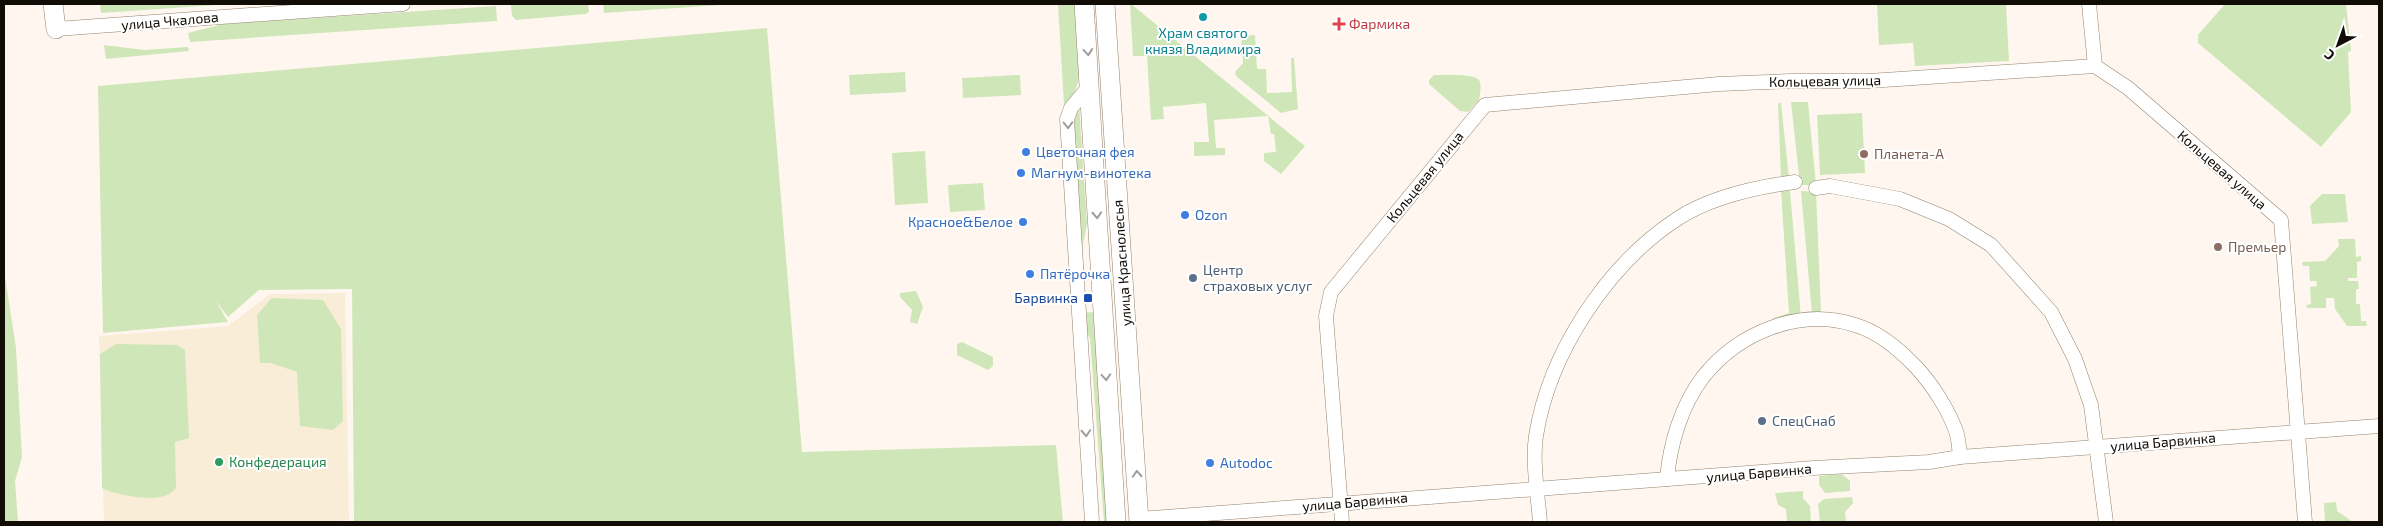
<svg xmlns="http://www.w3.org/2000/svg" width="2383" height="526" font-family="'Exo 2',sans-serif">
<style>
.commercial{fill:#f9edd8}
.green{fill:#cfe7b8}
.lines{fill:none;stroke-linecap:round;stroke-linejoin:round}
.street-casing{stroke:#93826f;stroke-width:15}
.secondary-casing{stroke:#93826f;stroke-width:20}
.street{stroke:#fff;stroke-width:14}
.secondary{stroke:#fff;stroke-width:19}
.oneway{stroke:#a09e9b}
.culture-dot{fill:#0f9aa8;stroke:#fff;stroke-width:2}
.health-dot{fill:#e0444e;stroke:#fff;stroke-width:2}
.shop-dot{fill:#3f7fe0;stroke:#fff;stroke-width:2}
.education-dot{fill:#8d6e63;stroke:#fff;stroke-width:2}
.service-dot{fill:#5c6f8a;stroke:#fff;stroke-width:2}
.transit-dot{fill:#1a4fb4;stroke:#fff;stroke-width:2}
.leisure-dot{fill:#2e9e5b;stroke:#fff;stroke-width:2}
.labels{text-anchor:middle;stroke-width:4;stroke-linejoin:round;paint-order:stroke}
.street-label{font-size:14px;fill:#120c06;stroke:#fff}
.health-label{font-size:14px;fill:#be3a42;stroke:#fff;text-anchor:start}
.culture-label{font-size:14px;fill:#0d838f;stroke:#fff}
.shop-label{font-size:14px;fill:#366cbe;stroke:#fff;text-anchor:start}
.education-label{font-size:14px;fill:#785e54;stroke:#fff;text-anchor:start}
.service-label{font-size:14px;fill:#4e5e75;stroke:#fff;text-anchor:start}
.transit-label{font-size:14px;fill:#164399;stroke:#fff;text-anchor:end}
.leisure-label{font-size:14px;fill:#27864d;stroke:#fff;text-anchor:start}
</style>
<rect width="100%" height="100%" fill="#fff7ef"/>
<polygon class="commercial" points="345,293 349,520 327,522 104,522 99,336 228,326 270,294"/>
<g class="green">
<polygon points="100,4 232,4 101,13"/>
<polygon points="511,4 588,4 589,12 586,14 516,20 512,16"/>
<polygon points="603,4 736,4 604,13"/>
<path d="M 1058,4 L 1075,4 C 1077,31 1090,89 1064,105 Z"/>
<polygon points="1130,4 1131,4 1305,146 1281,174 1264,161 1264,153 1276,152 1274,134 1271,134 1268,116 1214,120 1216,148 1225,148 1225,155 1194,156 1194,142 1209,142 1206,103 1163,107 1164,119 1151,120 1147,56 1133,56"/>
<polygon points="1877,4 2006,4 2009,61 1915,66 1913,43 1879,45"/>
<polygon points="2225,4 2346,4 2351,51 2348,52 2351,112 2321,147 2198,43 2198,35"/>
<polygon points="496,6 497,21 190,42 188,33 223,24"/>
<polygon points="767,28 802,452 1056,445 1063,522 354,522 352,289 259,290 228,317 216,301 228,322 103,333 98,86"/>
<polygon points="1255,35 1257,69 1266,69 1267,93 1292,92 1291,58 1294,58 1298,109 1281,113 1236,76 1235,72 1243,63 1241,36"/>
<polygon points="104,45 144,50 188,47 189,51 106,59"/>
<polygon points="905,72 906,92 850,95 849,75"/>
<polygon points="1020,75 1021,95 963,98 962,78"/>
<path d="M 1434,75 C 1443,75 1473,73 1479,80 C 1482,84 1480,95 1479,100 L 1468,112 L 1460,111 L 1429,84 L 1429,80 Z"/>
<polygon points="1791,102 1808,102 1816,185 1800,185"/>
<polygon points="1778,103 1781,103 1789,178 1781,178"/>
<polygon points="1079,104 1087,224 1082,249 1078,249 1073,112"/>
<polygon points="1862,113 1865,173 1820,175 1817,115"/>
<polygon points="925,151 928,203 895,205 892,153"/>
<polygon points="983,183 985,210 950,212 948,185"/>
<polygon points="1781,191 1790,191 1801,317 1774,323 1773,318 1789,313"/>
<polygon points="1801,191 1816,192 1821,312 1812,314"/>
<polygon points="2322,194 2345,194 2348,222 2312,224 2310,206"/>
<polygon points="2338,239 2355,239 2356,257 2361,256 2361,261 2357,262 2357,278 2348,278 2348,281 2358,281 2359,289 2356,289 2356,304 2360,304 2361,321 2366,321 2367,326 2347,326 2335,309 2334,298 2326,298 2326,308 2307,308 2306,305 2311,304 2310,287 2317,286 2316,281 2310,281 2309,266 2303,266 2302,262 2325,261 2339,246"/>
<polygon points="4,270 16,348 22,457 15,481 18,522 4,522"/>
<polygon points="916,291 923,307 917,324 910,322 912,310 900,297 900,293"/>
<polygon points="272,298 323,300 341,329 343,421 333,430 300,426 297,372 271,363 260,363 257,315"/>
<polygon points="1093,312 1109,522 1104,522 1090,338 1084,331 1083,313"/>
<polygon points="962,342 993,357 993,366 988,370 957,355 957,344"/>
<path d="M 116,344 L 177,345 L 185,350 L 189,438 L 175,442 L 176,488 C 173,491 170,494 167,495 C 153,502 115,495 102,488 L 100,354 Z"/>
<polygon points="1842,474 1850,481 1850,491 1825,493 1819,485 1819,476"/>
<polygon points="1803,491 1803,498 1810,506 1811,522 1787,522 1786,509 1778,505 1775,493"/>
<polygon points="1852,497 1853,503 1845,512 1846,522 1820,522 1818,504 1824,499"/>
<polygon points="2336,502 2337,511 2353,522 2368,522 2325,522 2324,503"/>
</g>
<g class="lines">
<defs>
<g id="street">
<polyline points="2089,4 2095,66"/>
<polyline points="56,29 403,4"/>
<polyline points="1091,84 1071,108 1067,119 1092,522"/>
<polyline points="1816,188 1830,186 1900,199 1949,219 1991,245 2051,312 2075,359 2091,405 2106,522"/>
<path d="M 1667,479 C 1670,444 1681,406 1703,377 C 1738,333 1799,307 1855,325 C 1879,332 1899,349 1916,367 C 1932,384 1948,409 1956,431 C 1959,439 1959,449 1960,457"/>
<polyline points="1139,519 1813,468 1929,462 1960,457 2379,426"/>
<polyline points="1342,522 1326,316 1331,292 1485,105 1719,84 1791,81 1869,81 2095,66 2128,88 2281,220 2305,522"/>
<path d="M 1540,522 C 1538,496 1532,462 1536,436 C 1549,353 1607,265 1677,219 C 1709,198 1757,187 1795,182"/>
</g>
<g id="secondary">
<polyline points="53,4 56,29"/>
<polyline points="1084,4 1116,522"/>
<polyline points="1105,4 1139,522"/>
</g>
</defs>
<use href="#street" class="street-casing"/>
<use href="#secondary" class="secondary-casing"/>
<use href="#street" class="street"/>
<use href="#secondary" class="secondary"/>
</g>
<defs><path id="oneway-chevron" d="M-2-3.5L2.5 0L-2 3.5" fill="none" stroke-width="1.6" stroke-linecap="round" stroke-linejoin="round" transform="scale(1.25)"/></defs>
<g class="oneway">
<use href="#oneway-chevron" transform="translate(1088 52) rotate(85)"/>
<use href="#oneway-chevron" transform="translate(1068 125) rotate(89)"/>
<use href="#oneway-chevron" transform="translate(1097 215) rotate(87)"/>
<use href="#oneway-chevron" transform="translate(1106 377) rotate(86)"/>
<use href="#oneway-chevron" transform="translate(1086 433) rotate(87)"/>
<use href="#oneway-chevron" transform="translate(1137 474) rotate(-93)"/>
</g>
<circle class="culture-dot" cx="1203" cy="17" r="5"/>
<path class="health-dot" d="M1336.5 16.5h5v5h5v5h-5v5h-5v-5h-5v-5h5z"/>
<g class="shop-dot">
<circle cx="1026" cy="152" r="5"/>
<circle cx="1021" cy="173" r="5"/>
<circle cx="1185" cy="215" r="5"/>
<circle cx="1023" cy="222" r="5"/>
<circle cx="1030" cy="274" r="5"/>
<circle cx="1210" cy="463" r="5"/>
</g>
<g class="education-dot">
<circle cx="1864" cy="154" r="5"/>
<circle cx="2218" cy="247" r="5"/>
</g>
<g class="service-dot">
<circle cx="1193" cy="278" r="5"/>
<circle cx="1762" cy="421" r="5"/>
</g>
<rect class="transit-dot" x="1083" y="293" width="10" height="10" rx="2.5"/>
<circle class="leisure-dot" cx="219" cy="462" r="5"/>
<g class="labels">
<g class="street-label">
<text transform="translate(170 21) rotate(-5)" y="5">улица Чкалова</text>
<text transform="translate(1825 81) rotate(-1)" y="5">Кольцевая улица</text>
<text transform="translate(2222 170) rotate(41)" y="5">Кольцевая улица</text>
<text transform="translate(1425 177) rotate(-51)" y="5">Кольцевая улица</text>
<text transform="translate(1122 263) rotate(-94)" y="5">улица Краснолесья</text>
<text transform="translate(2163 442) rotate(-5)" y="5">улица Барвинка</text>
<text transform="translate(1759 473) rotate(-5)" y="5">улица Барвинка</text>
<text transform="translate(1355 502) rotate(-5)" y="5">улица Барвинка</text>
</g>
<g class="health-label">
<text x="1349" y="29">Фармика</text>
</g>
<g class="culture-label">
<text x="1203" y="38">Храм святого<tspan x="1203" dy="16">князя Владимира</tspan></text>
</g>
<g class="shop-label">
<text x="1036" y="157">Цветочная фея</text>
<text x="1031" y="178">Магнум-винотека</text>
<text x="1195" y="220">Ozon</text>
<text x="1013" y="227" text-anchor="end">Красное&amp;Белое</text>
<text x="1040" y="279">Пятёрочка</text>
<text x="1220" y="468">Autodoc</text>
</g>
<g class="education-label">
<text x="1874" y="159">Планета-А</text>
<text x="2228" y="252">Премьер</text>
</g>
<g class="service-label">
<text x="1203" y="275">Центр<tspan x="1203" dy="16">страховых услуг</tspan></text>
<text x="1772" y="426">СпецСнаб</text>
</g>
<g class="transit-label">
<text x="1078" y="303">Барвинка</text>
</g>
<g class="leisure-label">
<text x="229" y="467">Конфедерация</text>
</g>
</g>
<rect width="2383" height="526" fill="none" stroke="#120c06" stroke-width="10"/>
<g transform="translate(2338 45) rotate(221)" stroke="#ffffff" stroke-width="4" paint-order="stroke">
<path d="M0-4L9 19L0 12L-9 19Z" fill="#120c06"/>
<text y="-8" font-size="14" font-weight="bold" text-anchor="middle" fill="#120c06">С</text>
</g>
</svg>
